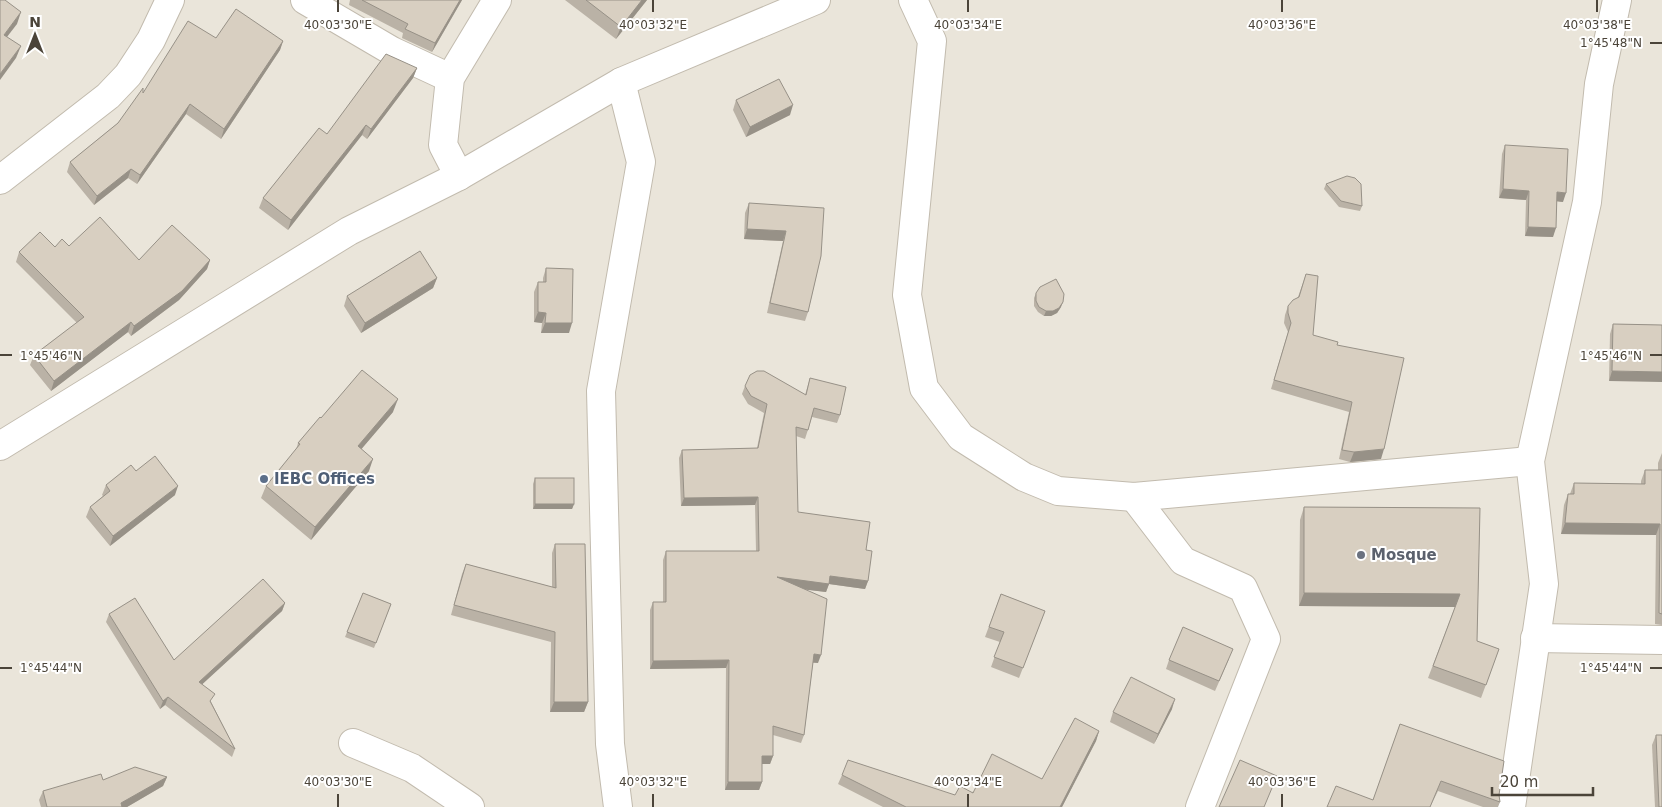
<svg xmlns="http://www.w3.org/2000/svg" width="1662" height="807" font-family="'DejaVu Sans',sans-serif">
<style>
.residential{fill:#eae5da}
.lines{fill:none;stroke-linecap:round;stroke-linejoin:round}
.minor-casing{stroke:#c2bbae;stroke-width:30}
.minor{stroke:#fff;stroke-width:28}
.wall{fill:#bab2a6}
.shaded-wall{fill:#979187}
.building{fill:#d8cfc1;stroke:#979187}
.ticks{fill:none;stroke:#4b4439;stroke-width:2}
.service-dot{fill:#5c6f8a;stroke:#fff;stroke-width:2}
.worship-dot{fill:#6b7280;stroke:#fff;stroke-width:2}
.labels{text-anchor:middle;stroke-width:4;stroke-linejoin:round;paint-order:stroke}
.service-label{font-size:15px;font-weight:bold;fill:#4e5e75;stroke:#fff;text-anchor:start}
.worship-label{font-size:15px;font-weight:bold;fill:#5b616d;stroke:#fff;text-anchor:start}
.ticks-label{font-size:12px;text-anchor:middle;fill:#4b4439;stroke:#fff;stroke-width:4;stroke-linejoin:round;paint-order:stroke}
</style>
<rect width="100%" height="100%" fill="#f6f3ec"/>
<rect class="residential" x="0" y="0" width="1662" height="807"/>
<g class="lines">
<defs>
<g id="minor">
<polyline points="305,0 392,51 450,78"/>
<polyline points="913,0 932,41 907,295 924,388 961,437 1024,477 1058,491 1134,497 1530,461"/>
<polyline points="459,176 443,145 450,78 497,0"/>
<polyline points="0,180 108,96 128,75 151,40 170,0"/>
<polyline points="0,446 349,231 459,176 621,82 816,0"/>
<polyline points="1134,497 1183,561 1243,588 1266,639 1200,807"/>
<polyline points="1535,638 1662,640"/>
<polyline points="353,743 412,768 470,807"/>
<polyline points="618,807 610,744 601,391 641,162 621,82"/>
<polyline points="1511,807 1544,584 1530,461 1587,202 1599,84 1617,0"/>
</g>
</defs>
<use href="#minor" class="minor-casing"/>
<use href="#minor" class="minor"/>
</g>
<g class="wall">
<polygon points="350,0 462,0 432,52 402,38 403,33 349,5"/>
<polygon points="565,0 647,0 616,39"/>
<polygon points="216,38 283,41 280,50 221,139 186,114 137,184 128,178 94,205 67,172 70,162 118,123 143,93"/>
<polygon points="417,68 413,78 367,139 362,135 288,230 259,208 263,198 327,134"/>
<polygon points="736,100 790,115 746,137 733,110"/>
<polygon points="1505,145 1563,202 1557,201 1553,237 1525,236 1526,200 1499,198 1502,154"/>
<polygon points="1326,184 1362,206 1360,211 1339,207 1324,189"/>
<polygon points="749,203 821,256 808,312 805,321 767,313 783,241 744,239 745,213"/>
<polygon points="69,246 139,260 210,260 207,269 179,300 131,336 128,332 51,391 30,365 34,355 77,323 16,262 19,252 55,247"/>
<polygon points="546,268 569,333 541,333 542,323 534,322 534,292 538,282 543,282 543,278"/>
<polygon points="1306,274 1313,335 1337,345 1381,459 1350,462 1339,459 1349,412 1271,389 1288,332 1284,323 1285,315 1288,306 1298,297"/>
<polygon points="437,278 433,288 361,333 344,306 347,296"/>
<polygon points="1036,293 1061,307 1057,313 1051,316 1044,316 1038,312 1034,306 1034,298"/>
<polygon points="1613,324 1662,325 1609,381 1610,334"/>
<polygon points="810,378 840,415 837,423 812,417 805,439 796,436 798,512 866,550 868,581 865,589 829,584 826,592 803,589 818,663 813,663 804,735 801,743 773,735 773,756 770,764 762,764 762,782 759,790 725,790 726,668 650,669 650,610 653,602 663,602 663,560 666,551 756,551 755,505 681,506 679,458 682,450 757,448 764,413 748,404 742,394 745,386 805,395"/>
<polygon points="393,412 361,449 369,471 311,540 261,498 266,486 296,450 298,443 321,418"/>
<polygon points="1662,453 1662,625 1655,624 1656,535 1561,534 1564,505 1568,494 1570,494 1574,483 1641,484 1641,481 1645,470 1658,470 1658,463"/>
<polygon points="136,471 175,495 110,546 86,517 90,507 103,496 102,495 106,485"/>
<polygon points="535,478 574,504 572,509 533,509 533,484"/>
<polygon points="1304,507 1480,508 1477,641 1499,649 1481,698 1428,678 1455,607 1299,606 1300,520"/>
<polygon points="555,544 588,702 584,712 550,712 551,642 451,615 462,574 466,564 552,587 552,553"/>
<polygon points="363,593 391,604 374,648 345,637"/>
<polygon points="1001,594 1045,611 1019,678 991,667 1000,642 985,637"/>
<polygon points="285,603 282,611 202,684 235,749 232,757 165,705 160,709 106,622 109,614 174,660"/>
<polygon points="1229,659 1215,691 1166,669 1169,660"/>
<polygon points="1172,709 1154,744 1110,722 1113,712"/>
<polygon points="1400,724 1500,802 1498,807 1483,807 1438,791 1430,807 1327,807 1373,800"/>
<polygon points="1099,731 1096,741 1062,807 883,807 838,784 842,775 955,795 1042,779"/>
<polygon points="1656,735 1662,807 1655,807 1652,745"/>
<polygon points="167,777 163,786 127,807 41,807 39,800 43,791 103,780"/>
</g>
<g class="shaded-wall">
<polygon points="460,0 462,0 432,52 435,43"/>
<polygon points="642,0 647,0 616,39 621,27"/>
<polygon points="21,12 17,24 0,46 4,35"/>
<polygon points="283,41 280,50 221,139 224,129"/>
<polygon points="21,46 16,58 0,80 0,74"/>
<polygon points="417,68 413,78 367,139 371,129"/>
<polygon points="190,104 186,114 137,184 140,175"/>
<polygon points="793,105 790,115 746,137 750,127"/>
<polygon points="366,125 362,135 288,230 291,220"/>
<polygon points="131,169 128,178 94,205 97,196"/>
<polygon points="1503,189 1529,191 1526,200 1499,198"/>
<polygon points="1557,192 1566,193 1563,202 1554,201"/>
<polygon points="1528,227 1556,228 1553,237 1525,236"/>
<polygon points="747,229 786,231 783,241 744,239"/>
<polygon points="210,260 207,269 179,300 131,336 134,326"/>
<polygon points="437,278 433,288 361,333 365,323"/>
<polygon points="1063,302 1061,307 1057,313 1051,316 1044,316 1046,311"/>
<polygon points="538,312 546,313 542,323 534,322"/>
<polygon points="131,322 128,332 51,391 54,381"/>
<polygon points="545,323 572,323 569,333 541,333"/>
<polygon points="1612,371 1662,372 1662,382 1609,381"/>
<polygon points="398,399 393,412 353,459 358,446"/>
<polygon points="1384,449 1381,459 1350,462 1354,452"/>
<polygon points="373,459 369,471 311,540 315,527"/>
<polygon points="178,486 175,495 110,546 113,536"/>
<polygon points="758,497 755,505 681,506 684,498"/>
<polygon points="535,504 574,504 572,509 533,509"/>
<polygon points="1565,523 1660,524 1656,535 1561,534"/>
<polygon points="830,576 868,581 865,589 829,584 826,592 774,586 777,577"/>
<polygon points="1304,593 1460,594 1456,607 1299,606"/>
<polygon points="285,603 282,611 196,690 199,682"/>
<polygon points="814,654 821,655 818,663 811,662"/>
<polygon points="729,660 726,668 650,669 653,661"/>
<polygon points="168,697 165,705 160,709 163,701"/>
<polygon points="1175,699 1172,709 1154,744 1158,734"/>
<polygon points="554,702 588,702 584,712 550,712"/>
<polygon points="1099,731 1096,741 1062,807 1060,807"/>
<polygon points="762,756 773,756 770,764 759,764"/>
<polygon points="167,777 163,786 127,807 120,807 121,803"/>
<polygon points="728,782 762,782 759,790 725,790"/>
</g>
<g class="building">
<polygon points="0,0 5,0 21,12 4,35 21,46 0,74"/>
<polygon points="362,0 460,0 435,43 405,29 408,24"/>
<polygon points="586,0 642,0 621,27"/>
<polygon points="236,9 283,41 224,129 190,104 140,175 131,169 97,196 70,162 118,123 143,88 143,93 188,21 216,38"/>
<polygon points="386,54 417,68 371,129 366,125 291,220 263,198 319,128 327,134"/>
<polygon points="779,79 793,105 750,127 736,100"/>
<polygon points="1505,145 1568,149 1566,193 1557,192 1556,228 1528,227 1529,191 1503,189"/>
<polygon points="1347,176 1355,178 1361,184 1362,206 1341,201 1326,184"/>
<polygon points="749,203 824,208 821,256 808,312 770,303 786,231 747,229"/>
<polygon points="100,217 139,260 172,225 210,260 182,291 134,326 131,322 54,381 34,355 84,317 19,252 40,232 55,247 62,239 69,246"/>
<polygon points="420,251 437,278 365,323 347,296"/>
<polygon points="546,268 573,269 572,323 545,323 546,313 538,312 538,282 546,282"/>
<polygon points="1306,274 1318,276 1313,335 1338,342 1337,345 1404,358 1384,449 1354,452 1342,450 1352,402 1274,380 1291,323 1288,313 1288,306 1293,300 1299,297"/>
<polygon points="1056,279 1064,294 1063,302 1059,308 1053,311 1046,311 1039,307 1036,301 1036,293 1040,287"/>
<polygon points="1613,324 1662,325 1662,372 1612,371"/>
<polygon points="362,370 398,399 358,446 373,459 315,527 266,486 300,444 298,443 320,417 321,418"/>
<polygon points="757,371 764,371 806,395 810,378 846,387 840,415 814,408 808,430 796,427 798,512 870,522 866,550 872,551 868,581 830,576 829,584 777,577 827,599 821,655 814,654 804,735 773,726 773,756 762,756 762,782 728,782 729,660 653,661 653,602 666,602 666,551 759,551 758,497 684,498 682,450 758,448 767,404 751,396 745,386 750,375"/>
<polygon points="155,456 178,486 113,536 90,507 110,491 106,485 131,465 136,471"/>
<polygon points="1645,470 1662,470 1662,614 1659,613 1660,524 1565,523 1568,494 1574,494 1574,483 1645,484"/>
<rect x="535" y="478" width="39" height="26"/>
<polygon points="1304,507 1480,508 1477,641 1499,649 1486,685 1433,666 1460,594 1304,593"/>
<polygon points="555,544 585,544 588,702 554,702 555,632 454,605 466,564 556,588"/>
<polygon points="263,579 285,603 199,682 215,694 210,701 235,749 168,697 163,701 109,614 135,598 174,660"/>
<polygon points="363,593 391,604 376,643 347,632"/>
<polygon points="1001,594 1045,611 1023,668 994,657 1004,632 989,627"/>
<polygon points="1183,627 1233,649 1219,681 1169,660"/>
<polygon points="1131,677 1175,699 1158,734 1113,712"/>
<polygon points="1075,718 1099,731 1060,807 906,807 842,775 848,760 955,795 960,786 973,793 992,754 1042,779"/>
<polygon points="1400,724 1504,761 1499,795 1500,802 1441,781 1430,807 1327,807 1336,786 1373,800"/>
<polygon points="1656,735 1662,735 1662,807 1659,807"/>
<polygon points="1240,760 1277,776 1264,807 1219,807"/>
<polygon points="135,767 167,777 121,803 122,807 47,807 43,791 101,774 103,780"/>
</g>
<path class="ticks" d="M 338,0 L 338,12M 653,0 L 653,12M 968,0 L 968,12M 1282,0 L 1282,12M 1597,0 L 1597,12M 1650,43 L 1662,43M 0,355 L 12,355M 1650,355 L 1662,355M 0,668 L 12,668M 1650,668 L 1662,668M 338,794 L 338,807M 653,794 L 653,807M 968,794 L 968,807M 1282,794 L 1282,807"/>
<circle class="service-dot" cx="264" cy="479" r="5"/>
<circle class="worship-dot" cx="1361" cy="555" r="5"/>
<g class="labels">
<g class="service-label">
<text x="274" y="484">IEBC Offices</text>
</g>
<g class="worship-label">
<text x="1371" y="560">Mosque</text>
</g>
</g>
<g class="ticks-label">
<text x="338" y="29">40°03'30"E</text>
<text x="653" y="29">40°03'32"E</text>
<text x="968" y="29">40°03'34"E</text>
<text x="1282" y="29">40°03'36"E</text>
<text x="1597" y="29">40°03'38"E</text>
<text x="1611" y="47">1°45'48"N</text>
<text x="51" y="360">1°45'46"N</text>
<text x="1611" y="360">1°45'46"N</text>
<text x="51" y="672">1°45'44"N</text>
<text x="1611" y="672">1°45'44"N</text>
<text x="338" y="786">40°03'30"E</text>
<text x="653" y="786">40°03'32"E</text>
<text x="968" y="786">40°03'34"E</text>
<text x="1282" y="786">40°03'36"E</text>
</g>
<g transform="translate(35 35)" stroke="#ffffff" stroke-width="4" paint-order="stroke">
<path d="M0-4L9 19L0 12L-9 19Z" fill="#4b4439"/>
<text y="-8" font-size="14" font-weight="bold" text-anchor="middle" fill="#4b4439">N</text>
</g>
<path d="M1492 787v8h101v-8" fill="none" stroke="#4b4439" stroke-width="2.5"/>
<text x="1500" y="787" font-size="15" fill="#4b4439" stroke="#ffffff" stroke-width="4" paint-order="stroke">20 m</text>
</svg>
